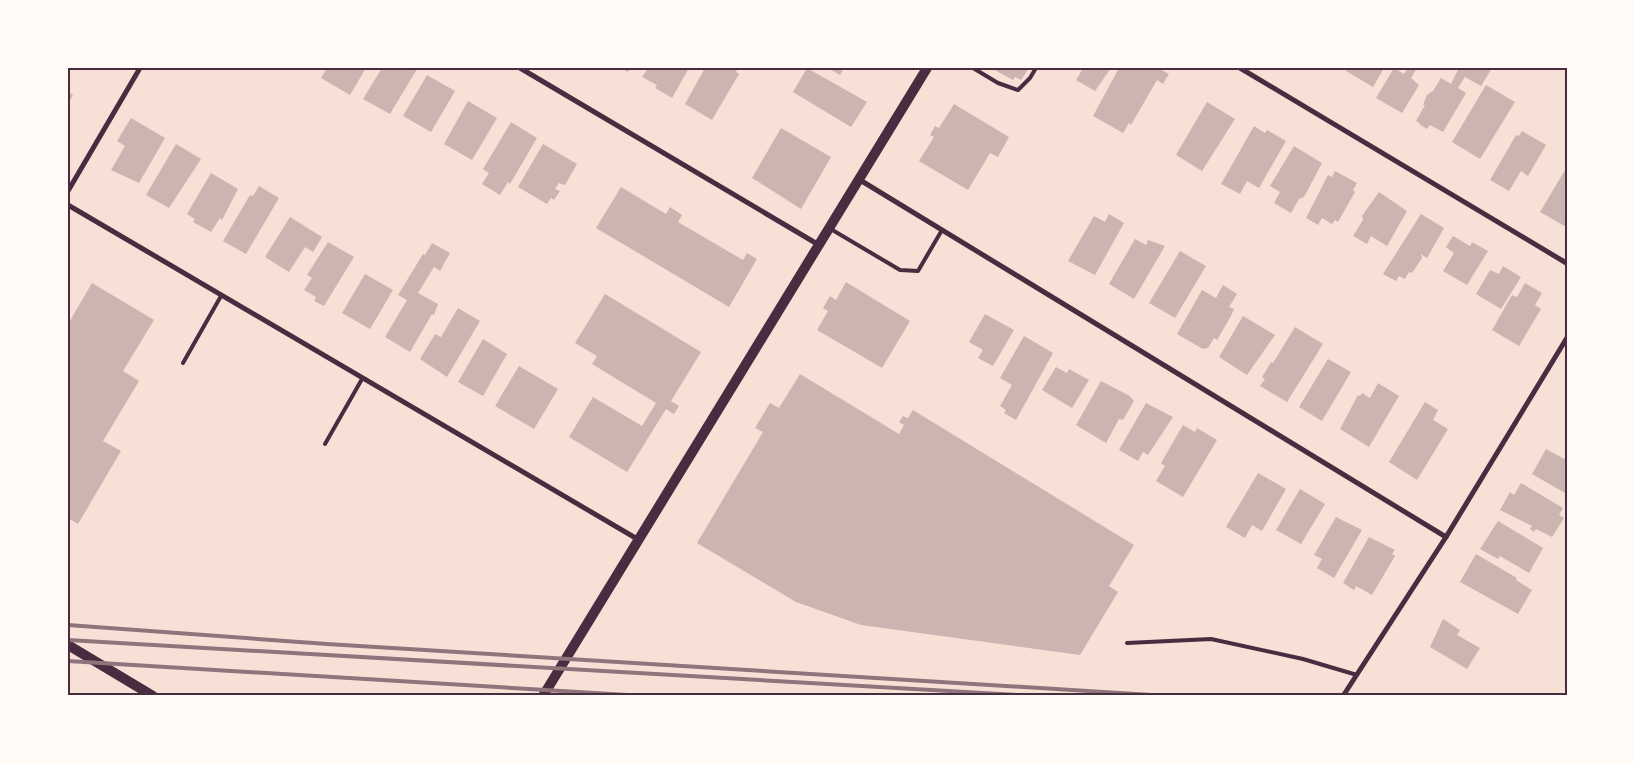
<svg xmlns="http://www.w3.org/2000/svg" width="1635" height="763" font-family="'Public Sans',sans-serif">
<style>
.building{fill:#ccb4b1}
.lines{fill:none;stroke-linecap:round;stroke-linejoin:round}
.service{stroke:#4a2c40;stroke-width:4}
.minor{stroke:#4a2c40;stroke-width:5}
.secondary{stroke:#4a2c40;stroke-width:10}
.rail{stroke:#8f747c;stroke-width:4}
.neatline{fill:none;stroke:#4a2c40;stroke-width:2}
</style>
<rect width="100%" height="100%" fill="#f7e1d7"/>
<g class="building">
<polygon points="327,68 366,68 350,95 321,78"/>
<polygon points="382,68 417,69 390,114 363,99"/>
<polygon points="620,68 631,68 628,72"/>
<polygon points="648,68 689,68 672,98 655,88 657,85 642,77"/>
<polygon points="705,68 738,68 736,72 739,74 712,120 685,104"/>
<polygon points="807,68 867,102 851,127 793,92"/>
<polygon points="828,68 844,68 840,75"/>
<polygon points="991,68 1029,68 1021,80 1015,77 1013,80"/>
<polygon points="1078,68 1111,68 1095,91 1076,80 1082,70"/>
<polygon points="1119,68 1158,68 1169,74 1163,84 1157,80 1131,125 1129,123 1123,133 1093,116"/>
<polygon points="1348,68 1384,68 1373,87 1346,71"/>
<polygon points="1394,68 1404,74 1408,68 1417,68 1411,78 1419,85 1402,113 1376,98"/>
<polygon points="1459,68 1492,68 1481,86 1465,77 1458,88 1466,93 1443,132 1430,125 1427,129 1419,124 1420,123 1416,121 1425,105 1423,105 1427,95 1433,91 1441,78 1451,84"/>
<polygon points="427,75 455,91 431,132 403,116"/>
<polygon points="1486,85 1515,102 1480,159 1452,142"/>
<polygon points="68,92 73,95 68,104"/>
<polygon points="468,101 497,118 472,160 444,144"/>
<polygon points="1207,102 1235,119 1202,171 1176,155"/>
<polygon points="954,104 1009,137 998,157 990,153 968,190 919,161 934,137 930,135 935,126 939,128"/>
<polygon points="131,118 165,138 139,183 111,170 125,146 117,141"/>
<polygon points="511,122 537,138 510,184 508,182 500,195 482,184 489,173 483,169"/>
<polygon points="1254,126 1265,133 1267,130 1286,141 1259,188 1247,181 1240,194 1221,184"/>
<polygon points="781,128 831,157 801,209 752,178"/>
<polygon points="1522,131 1546,145 1528,176 1521,171 1509,191 1490,180 1516,135 1519,136"/>
<polygon points="176,144 201,159 169,208 146,195"/>
<polygon points="543,144 577,164 565,185 559,183 555,189 560,191 554,200 551,198 547,204 518,187"/>
<polygon points="1294,146 1322,163 1304,197 1299,199 1291,213 1274,203 1280,192 1270,186"/>
<polygon points="1568,165 1568,228 1540,212"/>
<polygon points="1335,171 1357,183 1353,190 1355,192 1338,222 1335,220 1332,224 1322,218 1318,225 1306,218 1328,175 1332,177"/>
<polygon points="211,173 238,189 222,220 220,218 211,232 193,222 195,219 187,214"/>
<polygon points="259,186 279,198 246,254 223,241 250,195 253,196"/>
<polygon points="621,187 666,214 670,207 682,215 678,222 743,260 747,253 757,259 729,307 596,228"/>
<polygon points="1379,192 1407,211 1387,246 1371,236 1367,244 1353,236 1363,220 1362,216"/>
<polygon points="1109,214 1124,223 1095,275 1068,261 1094,216 1105,222"/>
<polygon points="1421,214 1444,228 1427,258 1421,254 1422,258 1412,273 1409,272 1405,279 1399,276 1396,281 1383,274"/>
<polygon points="290,217 322,237 313,252 305,247 289,272 265,257"/>
<polygon points="1453,236 1470,246 1472,242 1488,251 1467,285 1443,271 1454,253 1446,247"/>
<polygon points="1135,239 1146,245 1148,240 1165,246 1134,299 1109,284"/>
<polygon points="328,242 354,257 324,306 314,301 316,297 304,290 312,278 307,275"/>
<polygon points="432,243 450,253 440,271 434,267 418,293 438,304 434,315 432,314 410,352 385,337 407,300 398,295 423,254 425,255"/>
<polygon points="1180,251 1206,266 1175,318 1149,303"/>
<polygon points="1503,266 1521,277 1501,309 1476,294 1490,270 1499,274"/>
<polygon points="365,274 393,290 370,329 342,313"/>
<polygon points="846,282 910,321 882,368 817,330 828,311 823,308 830,296 836,300"/>
<polygon points="92,283 154,320 123,371 139,381 103,441 121,451 78,524 68,518 68,324"/>
<polygon points="1525,283 1542,293 1535,305 1541,309 1519,346 1492,330 1512,295 1517,297"/>
<polygon points="1223,285 1237,294 1229,307 1234,309 1231,316 1217,340 1214,338 1208,348 1203,349 1177,334 1202,290 1216,298"/>
<polygon points="605,294 701,352 671,401 679,406 674,414 666,409 627,472 569,437 593,397 642,426 656,403 592,364 597,356 575,343"/>
<polygon points="458,308 480,321 447,377 420,359 435,334 441,337"/>
<polygon points="985,314 1014,330 993,366 978,358 983,350 969,342"/>
<polygon points="1243,316 1275,335 1247,375 1219,357"/>
<polygon points="1295,327 1323,344 1287,402 1260,386 1265,379 1262,377 1271,362 1273,363"/>
<polygon points="1024,336 1053,353 1016,420 1004,413 1006,410 1000,406 1012,385 1000,378"/>
<polygon points="483,339 507,354 483,396 458,382"/>
<polygon points="1328,359 1351,372 1322,421 1299,407"/>
<polygon points="519,366 558,389 534,429 495,406"/>
<polygon points="1056,367 1067,373 1069,369 1089,380 1072,408 1042,390"/>
<polygon points="800,374 899,434 904,425 899,422 903,416 908,418 913,410 1134,545 1109,586 1118,592 1080,655 861,625 796,602 697,543 763,432 755,428 770,403 779,408"/>
<polygon points="1101,381 1130,396 1134,401 1123,420 1119,419 1106,443 1076,425"/>
<polygon points="1378,383 1399,396 1369,447 1340,429 1358,395 1360,396 1362,393 1370,398"/>
<polygon points="1425,402 1438,410 1433,420 1448,429 1417,480 1389,462"/>
<polygon points="1146,403 1173,417 1148,455 1143,452 1138,461 1119,450"/>
<polygon points="1183,425 1195,432 1197,428 1217,440 1183,497 1156,481 1165,466 1161,463"/>
<polygon points="1546,449 1568,461 1568,488 1565,493 1532,474"/>
<polygon points="1258,473 1286,489 1262,531 1252,525 1245,538 1226,527"/>
<polygon points="1521,483 1563,508 1559,515 1564,518 1552,537 1536,529 1534,532 1530,529 1532,526 1500,510 1510,492 1514,495"/>
<polygon points="1300,489 1325,504 1301,544 1276,530"/>
<polygon points="1336,517 1362,530 1334,578 1317,568 1322,559 1314,555"/>
<polygon points="1498,521 1543,548 1529,573 1500,556 1498,559 1480,549"/>
<polygon points="1369,537 1395,550 1392,554 1395,556 1372,595 1356,586 1354,590 1343,583"/>
<polygon points="1476,554 1517,578 1516,580 1532,590 1518,614 1460,582"/>
<polygon points="1443,619 1460,630 1457,635 1480,648 1467,669 1430,647"/>
</g>
<g class="lines">
<g class="service">
<polyline points="973,68 998,83 1018,90 1030,78 1036,68"/>
<polyline points="829,228 900,270 918,271 942,230"/>
<polyline points="183,363 221,296"/>
<polyline points="325,444 362,379"/>
<polyline points="1127,643 1211,639 1303,659 1357,675"/>
</g>
<g class="minor">
<polyline points="520,68 819,245"/>
<polyline points="1240,68 1568,264"/>
<polyline points="860,180 1446,537"/>
<polyline points="68,191 140,68"/>
<polyline points="68,205 639,540"/>
<polyline points="1343,696 1446,537 1568,336"/>
</g>
<g class="secondary">
<polyline points="68,645 153,696"/>
<polyline points="543,696 927,68"/>
</g>
<g class="rail">
<polyline points="68,625 327,644 1168,696"/>
<polyline points="68,640 1034,696"/>
<polyline points="68,661 644,696"/>
</g>
</g>
<rect width="1635" height="763" fill="none" stroke="#fffaf5" stroke-width="138"/>
<rect x="69" y="69" width="1497" height="625" class="neatline"/>
</svg>
